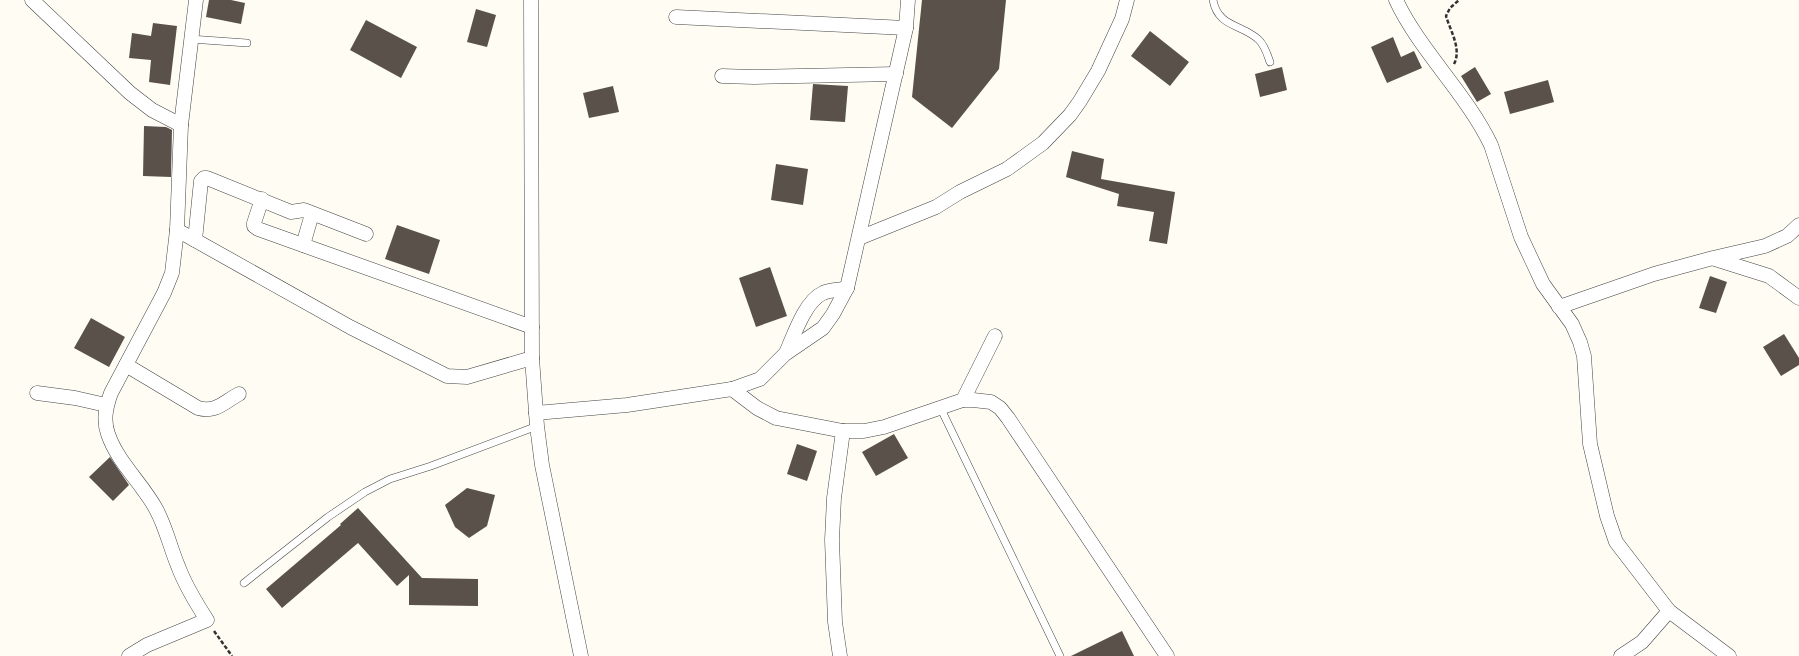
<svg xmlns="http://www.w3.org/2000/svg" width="1799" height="656" font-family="'Playfair Display',serif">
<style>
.building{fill:#5a514b}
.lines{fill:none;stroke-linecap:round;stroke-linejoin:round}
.service-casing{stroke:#434343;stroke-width:8}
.minor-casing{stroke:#434343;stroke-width:15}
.path{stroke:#323232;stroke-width:2.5;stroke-dasharray:4 2;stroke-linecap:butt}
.service{stroke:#fff;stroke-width:7}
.minor{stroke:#fff;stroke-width:14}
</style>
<rect width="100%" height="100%" fill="#fffdf3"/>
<g class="building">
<polygon points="209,0 231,0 245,3 241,24 206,17"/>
<polygon points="922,0 1006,0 999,69 952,128 912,97"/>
<polygon points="476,9 496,15 487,47 467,42"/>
<polygon points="366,20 417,47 401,78 350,50"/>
<polygon points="153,23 177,26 170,85 149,82 151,60 129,58 132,33 151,36"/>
<polygon points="1150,31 1189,62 1170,86 1131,56"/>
<polygon points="1393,37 1401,57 1414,51 1422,68 1387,83 1371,47"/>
<polygon points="1282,67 1287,90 1260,97 1255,74"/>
<polygon points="1475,67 1491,94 1477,102 1461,76"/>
<polygon points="1548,80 1554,102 1510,114 1504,92"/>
<polygon points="813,84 848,86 845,122 810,120"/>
<polygon points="613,86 619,112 589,118 583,93"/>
<polygon points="144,126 166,127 172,130 171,177 143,176"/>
<polygon points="1072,151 1104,159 1101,179 1175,192 1167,244 1149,241 1154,212 1117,206 1119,194 1066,177"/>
<polygon points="776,164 808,169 803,205 771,200"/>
<polygon points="397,225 440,240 429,274 385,259"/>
<polygon points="770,267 787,316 756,327 739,278"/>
<polygon points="1710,276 1727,282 1716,313 1699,308"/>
<polygon points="91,318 125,337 109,367 74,348"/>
<polygon points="1784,334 1799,358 1799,365 1781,376 1763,347"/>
<polygon points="894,434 908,458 876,476 862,452"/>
<polygon points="797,444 817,451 807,481 787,474"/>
<polygon points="110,457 129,485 113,501 89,477"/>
<polygon points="467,488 495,495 487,526 469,538 455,527 445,505"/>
<polygon points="358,508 422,578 478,579 478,606 409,605 409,575 397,586 358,543 282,608 266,589 341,525 340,524"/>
<polygon points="1122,631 1134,656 1071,656"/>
</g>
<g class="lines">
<defs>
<g id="service">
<path d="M 1213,0 C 1218,28 1243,24 1259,40 C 1265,46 1267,54 1270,62"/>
<polyline points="190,39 247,43"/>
<polyline points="941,409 1060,656"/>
<polyline points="244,583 328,517 365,492 390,479 431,466 537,426"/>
</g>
<g id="minor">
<polyline points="32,0 130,93 152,110 181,125"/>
<polyline points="531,0 532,358 537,426 542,465 581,656"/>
<path d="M 1396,0 C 1420,51 1466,93 1491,145 L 1521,237 L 1543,284 L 1572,324 L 1580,342 L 1584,356 L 1590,444 L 1607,516 L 1616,542 L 1669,611 L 1729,656"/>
<polyline points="676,17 906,28"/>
<polyline points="722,76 754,77 896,74"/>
<polyline points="262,199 254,223 254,226 258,229 532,327"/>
<polyline points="177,230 350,327 447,376 467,377 532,358"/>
<polyline points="859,238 936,207 960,192 1007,169 1043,143 1070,115 1080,101 1098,71 1122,19 1127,0"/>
<polyline points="195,240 201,181 204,178 207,178 291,212 304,210 366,234"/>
<polyline points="303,245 312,214"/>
<polyline points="1715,259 1769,276 1799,298"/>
<polyline points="1559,307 1654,274 1713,258 1765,246 1787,236 1799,225"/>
<path d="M 786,353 C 794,335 805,301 823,293 C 829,290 840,290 847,288"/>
<path d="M 126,365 L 198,408 C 216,413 224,402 239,394"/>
<polyline points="732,389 757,408 776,418 843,431 864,431 884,427 963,400 973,400 991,402 1000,408 1008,418 1167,656"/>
<polyline points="37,393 75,398 106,405"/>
<polyline points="963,400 995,336"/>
<polyline points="536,413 627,405 732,389 760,379 785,354 823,328 833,314 847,288 906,28 908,0"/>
<path d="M 129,656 L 147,645 L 207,620 C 196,603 185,585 178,566 C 170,547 166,527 156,509 C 142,483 118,463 108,434 C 103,420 106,407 111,393 L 164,293 L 172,273 L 177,230 L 181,125 L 196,0"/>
<polyline points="840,656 835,622 832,540 834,498 843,431"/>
<polyline points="1621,656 1642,642 1669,611"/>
</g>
</defs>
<use href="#service" class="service-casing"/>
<use href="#minor" class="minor-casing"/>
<g class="path">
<path d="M 1454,64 C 1462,49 1450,30 1446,16 L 1450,8 L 1459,0"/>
<polyline points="214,631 232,656"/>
</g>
<use href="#service" class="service"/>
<use href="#minor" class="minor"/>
</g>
</svg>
